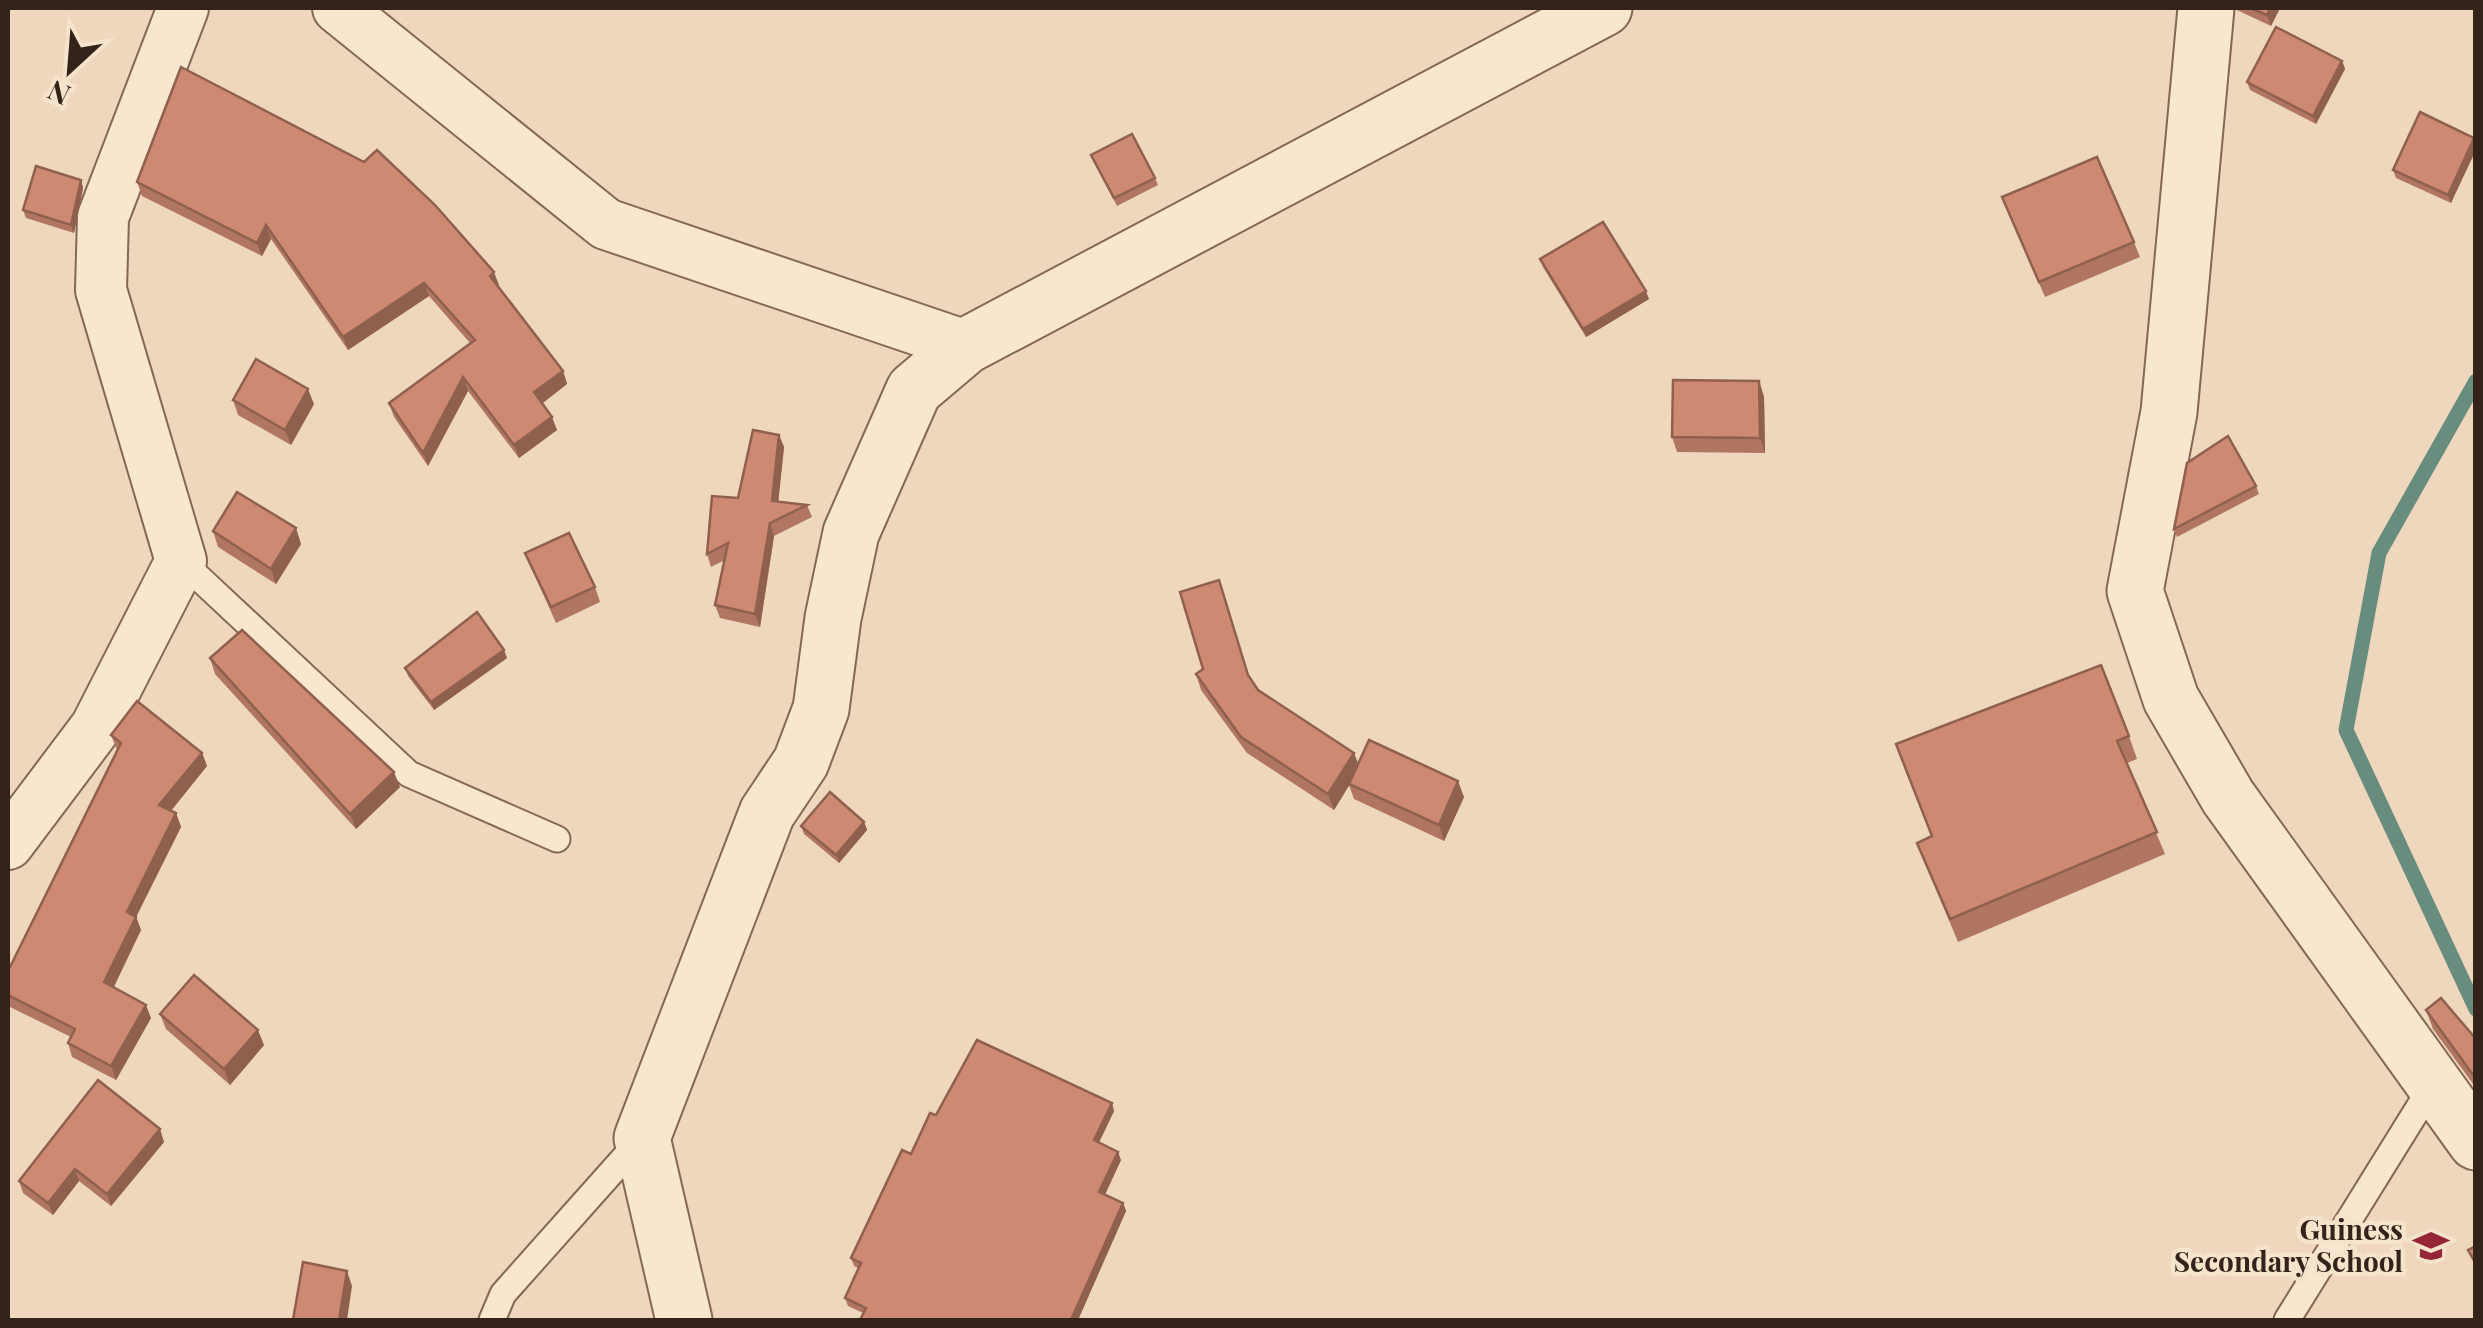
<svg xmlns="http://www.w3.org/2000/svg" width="2483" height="1328" font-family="'Playfair Display',serif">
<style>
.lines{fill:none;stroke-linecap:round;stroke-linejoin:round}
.stream{stroke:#688c7d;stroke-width:15}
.service-casing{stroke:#856755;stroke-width:29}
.minor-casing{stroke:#856755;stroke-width:54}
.tertiary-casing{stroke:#856755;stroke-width:59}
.service{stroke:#f9e6ce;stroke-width:25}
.minor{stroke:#f9e6ce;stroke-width:50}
.tertiary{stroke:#f9e6ce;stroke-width:55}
.wall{fill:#b07661}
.shaded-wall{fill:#90604f}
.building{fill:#cd8971;stroke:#90604f;stroke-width:2.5}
.labels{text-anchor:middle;stroke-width:9;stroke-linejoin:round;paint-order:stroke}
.poi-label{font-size:28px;font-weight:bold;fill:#34231b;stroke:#f5e3cb;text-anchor:end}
</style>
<rect width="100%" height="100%" fill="#eed7bc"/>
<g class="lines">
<polyline class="stream" points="2476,381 2379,553 2346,730 2476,1009"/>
<defs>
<g id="service">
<polyline points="181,561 409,774 557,839"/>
<polyline points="492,1320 503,1294 642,1138"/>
<polyline points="2287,1320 2434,1083"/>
</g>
<g id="minor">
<polyline points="338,8 606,224 966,346"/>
<polyline points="8,844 96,727 181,561 101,290 103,217 183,8"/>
</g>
<g id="tertiary">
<polyline points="2206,8 2169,412 2135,591 2171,699 2228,797 2476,1142"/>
<polyline points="684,1320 642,1138 767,813 801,762 821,709 833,618 851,533 914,390 966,346 1604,8"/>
</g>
</defs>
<use href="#service" class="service-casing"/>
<use href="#minor" class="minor-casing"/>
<use href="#tertiary" class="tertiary-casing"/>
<use href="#service" class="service"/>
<use href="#minor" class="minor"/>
<use href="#tertiary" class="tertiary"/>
</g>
<g class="wall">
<polygon points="2236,8 2280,8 2271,26 2237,10"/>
<polygon points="2342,61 2345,69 2316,124 2250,90 2247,82"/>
<polygon points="2474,138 2451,203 2396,178 2393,170"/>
<polygon points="1091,155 1155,178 1158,185 1117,206"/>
<polygon points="81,180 83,188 74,233 26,218 23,210"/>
<polygon points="137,182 499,285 498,287 563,371 567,384 542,403 557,430 519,458 468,391 428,466 394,417 389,403 470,343 429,296 348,350 271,239 262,256 142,196"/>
<polygon points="2002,197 2134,242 2140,257 2045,297"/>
<polygon points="1540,259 1649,299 1586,337 1543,267"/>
<polygon points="1759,381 1764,397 1765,453 1677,452 1672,437"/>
<polygon points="233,400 314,404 291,445 238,415"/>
<polygon points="779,435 784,447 778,502 807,505 812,517 774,536 760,627 720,618 715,605 725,560 711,567 707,554 738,498"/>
<polygon points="2256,486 2259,494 2177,537 2174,529"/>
<polygon points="213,531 301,544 276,584 218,547"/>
<polygon points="525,553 595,587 600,602 556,623"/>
<polygon points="1219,580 1249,678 1258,690 1358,763 1464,797 1444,841 1354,799 1349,785 1334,810 1247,753 1201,690 1196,674 1203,669"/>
<polygon points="210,658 400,787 356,829 215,674"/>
<polygon points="507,658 434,710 408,676 405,668"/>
<polygon points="111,735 202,753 207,766 171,811 176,813 181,827 136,917 141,930 114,987 151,1018 116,1080 72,1057 68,1043 71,1037 8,1006 8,971 117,750"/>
<polygon points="2129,736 2137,759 2127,763 2165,854 1958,942 1917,843 1932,836 1896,744"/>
<polygon points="864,822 867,830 839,863 804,834 801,826"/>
<polygon points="2426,1010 2476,1039 2476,1088 2433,1029"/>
<polygon points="160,1014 264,1045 230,1085 166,1029"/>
<polygon points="1114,1111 1099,1143 1121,1160 1105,1195 1123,1203 1126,1211 1078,1320 860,1320 863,1313 848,1306 845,1298 858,1268 854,1266 851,1258 936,1115"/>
<polygon points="164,1142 111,1206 79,1181 53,1215 23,1193 19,1181"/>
</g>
<g class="shaded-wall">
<polygon points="2270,8 2280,8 2271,26 2267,15"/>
<polygon points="2342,61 2345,69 2316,124 2313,116"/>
<polygon points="2474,138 2476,150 2451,203 2448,195"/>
<polygon points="81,180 83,188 74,233 71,225"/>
<polygon points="266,225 271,239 262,256 257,243"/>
<polygon points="494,272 499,285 495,289 490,276"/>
<polygon points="424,283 429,296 348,350 343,337"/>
<polygon points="1646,291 1649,299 1586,337 1583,329"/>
<polygon points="563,371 567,384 539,406 534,392"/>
<polygon points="463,377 468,391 428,466 423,453"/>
<polygon points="1759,381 1764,397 1765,453 1760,438"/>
<polygon points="308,389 314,404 291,445 285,430"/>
<polygon points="552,417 557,430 519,458 514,445"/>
<polygon points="779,435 784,447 777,514 772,501"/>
<polygon points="770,523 774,536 760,627 755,614"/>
<polygon points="296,528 301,544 276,584 271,569"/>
<polygon points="504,650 507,658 434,710 431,702"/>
<polygon points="202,753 207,766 164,819 159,805"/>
<polygon points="1354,753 1360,768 1334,810 1328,794"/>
<polygon points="394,772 400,787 356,829 350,814"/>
<polygon points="1458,781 1464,797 1444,841 1439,825"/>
<polygon points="176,813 181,827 132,925 127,912"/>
<polygon points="864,822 867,830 839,863 836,855"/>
<polygon points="136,917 141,930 109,996 104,982"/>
<polygon points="146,1005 151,1018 116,1080 111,1066"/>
<polygon points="258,1030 264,1045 230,1085 224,1069"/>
<polygon points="1112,1103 1114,1111 1096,1148 1094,1140"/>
<polygon points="160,1129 164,1142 111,1206 107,1194"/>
<polygon points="1118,1152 1121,1160 1102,1200 1099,1192"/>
<polygon points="75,1169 79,1181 53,1215 48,1203"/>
<polygon points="1123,1203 1126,1211 1078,1320 1071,1320"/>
<polygon points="347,1271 352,1286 347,1320 339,1320"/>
</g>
<g class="building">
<polygon points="2250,8 2270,8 2267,15"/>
<polygon points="2276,27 2342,61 2313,116 2247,82"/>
<polygon points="181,67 364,162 377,150 435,205 494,272 490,276 563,371 534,392 552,417 514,445 463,377 423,453 389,403 475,340 424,283 343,337 266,225 257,243 137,182"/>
<polygon points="2420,112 2474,138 2448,195 2393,170"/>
<polygon points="1132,134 1155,178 1114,198 1091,155"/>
<polygon points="2097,157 2134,242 2039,282 2002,197"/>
<polygon points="36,166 81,180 71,225 23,210"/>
<polygon points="1603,222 1646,291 1583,329 1540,259"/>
<polygon points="256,359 308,389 285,430 233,400"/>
<polygon points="1673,380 1759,381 1760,438 1672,437"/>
<polygon points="753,430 779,435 772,501 807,505 770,523 755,614 715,605 728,543 707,554 712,496 738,498"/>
<polygon points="2228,436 2256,486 2174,529 2187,463"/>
<polygon points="237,492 296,528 271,569 213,531"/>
<polygon points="569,533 595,587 551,607 525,553"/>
<polygon points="1219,580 1248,675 1258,690 1354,753 1328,794 1241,737 1196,674 1203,669 1180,592"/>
<polygon points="477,612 504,650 431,702 405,668"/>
<polygon points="242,630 394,772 350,814 210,658"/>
<polygon points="2101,665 2129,736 2117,741 2157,832 1950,919 1917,843 1932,836 1896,744"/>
<polygon points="137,701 202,753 159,805 176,813 127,912 136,917 104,982 146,1005 111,1066 68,1043 75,1029 8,995 8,971 121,743 111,735"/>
<polygon points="1369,740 1458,781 1439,825 1349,784"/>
<polygon points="830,792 864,822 836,855 801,826"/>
<polygon points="194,975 258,1030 224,1069 160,1014"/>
<polygon points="2441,998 2476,1039 2476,1079 2426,1010"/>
<polygon points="977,1040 1112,1103 1094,1140 1118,1152 1099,1192 1123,1203 1071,1320 860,1320 866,1308 845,1298 861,1263 851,1258 902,1150 911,1154 930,1113 936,1115"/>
<polygon points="98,1080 160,1129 107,1194 75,1169 48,1203 19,1181"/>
<polygon points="2476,1246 2476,1264 2468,1250"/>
<polygon points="303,1262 347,1271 339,1320 293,1320"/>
</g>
<defs>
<symbol id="school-bare" viewBox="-9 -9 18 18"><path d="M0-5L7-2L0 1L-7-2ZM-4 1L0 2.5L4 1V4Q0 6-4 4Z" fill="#952537" stroke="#f5e3cb" stroke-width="2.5" paint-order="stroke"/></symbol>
</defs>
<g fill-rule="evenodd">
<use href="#school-bare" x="2406" y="1221" width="50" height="50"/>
</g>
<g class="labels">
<g class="poi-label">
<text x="2403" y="1240">Guiness<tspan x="2403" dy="32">Secondary School</tspan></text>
</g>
</g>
<rect width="2483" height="1328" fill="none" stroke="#34231b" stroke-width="20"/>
<g transform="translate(70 70) rotate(206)" stroke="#f5e3cb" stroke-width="8" paint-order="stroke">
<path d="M0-8L18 38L0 25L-18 38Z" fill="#34231b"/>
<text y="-15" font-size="28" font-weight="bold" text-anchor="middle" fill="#34231b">N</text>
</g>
</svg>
